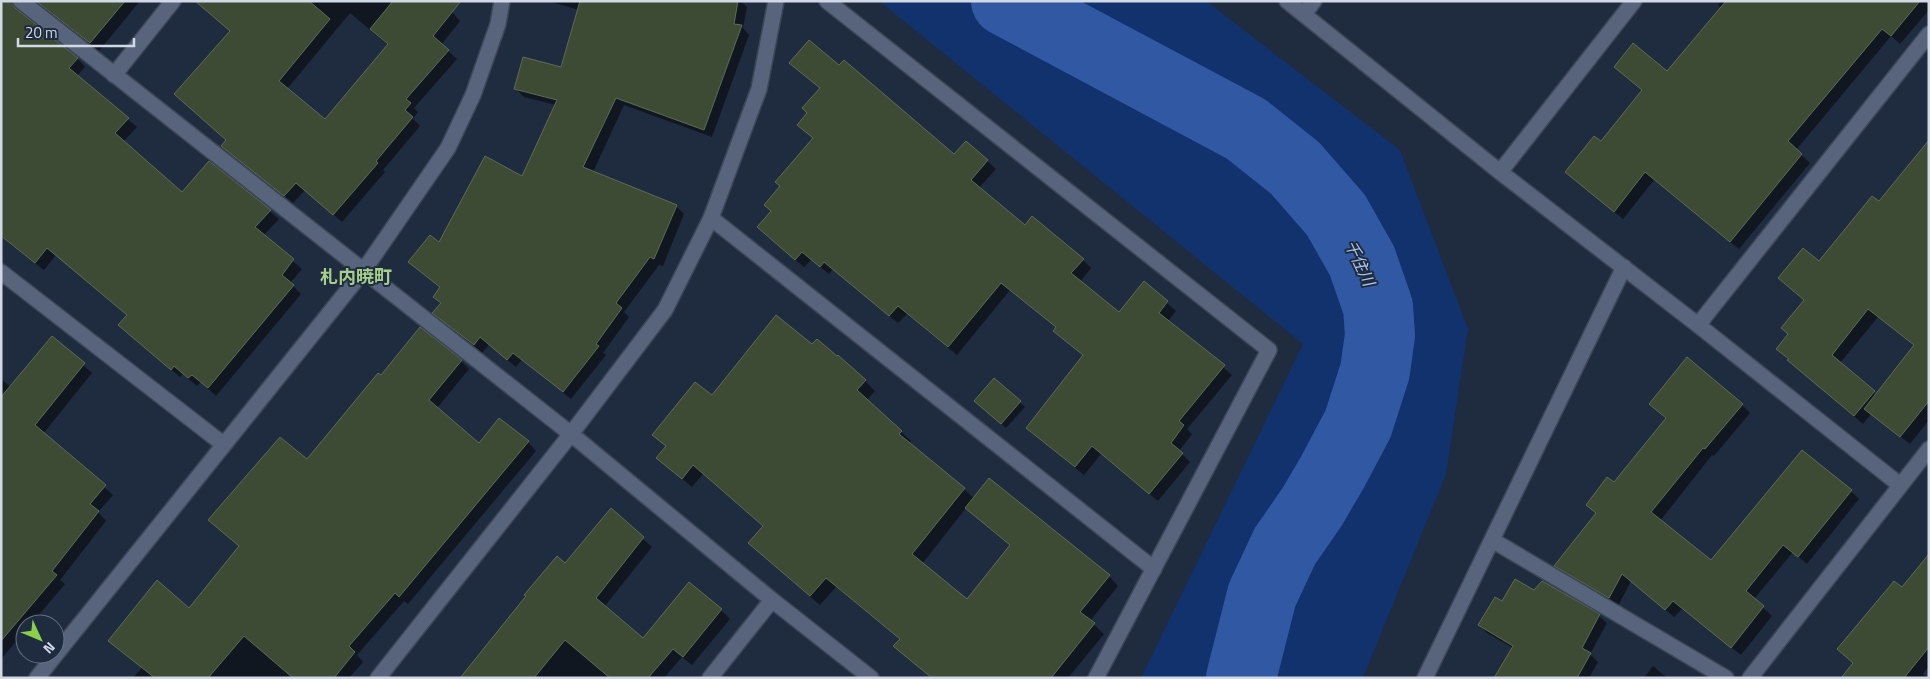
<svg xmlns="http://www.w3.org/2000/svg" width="1930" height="679" font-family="'Titillium Web','Noto Sans JP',sans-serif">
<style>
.green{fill:#12326d}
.shadow{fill:#0007;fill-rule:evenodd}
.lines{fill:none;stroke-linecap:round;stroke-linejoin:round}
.river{stroke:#3159a3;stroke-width:70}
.building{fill:#3d4b34;stroke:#5e6c54}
.minor-casing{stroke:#3c4657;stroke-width:18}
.minor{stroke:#57647c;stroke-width:15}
.labels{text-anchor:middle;stroke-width:4;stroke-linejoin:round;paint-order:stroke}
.water-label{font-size:16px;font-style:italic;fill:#afc7ef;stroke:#1f2b3f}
.quarter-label{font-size:18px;font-weight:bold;fill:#a7ce8a;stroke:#1f2b3f}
</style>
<rect width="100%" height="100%" fill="#1f2b3f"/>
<polygon class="green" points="879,1 1206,1 1400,150 1468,329 1446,474 1363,678 1141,678 1303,344"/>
<g class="shadow">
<polygon points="1,1 25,1 21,4 20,13 77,58 85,67 77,76 137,127 123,142 182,193 209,162 279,219 263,236 302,269 290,283 301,294 216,396 201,382 197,386 183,374 180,377 128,333 128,315 56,255 44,270 1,237"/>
<polygon points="35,1 140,1 99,51"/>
<path d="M 196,1 L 448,1 L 452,12 L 460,21 L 441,45 L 457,59 L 414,108 L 418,112 L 413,119 L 420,126 L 383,170 L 385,172 L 342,222 L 305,190 L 293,203 L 222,146 L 228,140 L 231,31 ZM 350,13 L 388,45 L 325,121 L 287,89 Z"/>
<polygon points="548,1 741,1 747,7 743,28 749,35 712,137 624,105 593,172 676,206 684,214 663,266 659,265 624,312 629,317 603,353 606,355 571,399 522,360 516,367 489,345 482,353 434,313 442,303 439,244 522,178 556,105 524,97 516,89 562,69 579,10"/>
<polygon points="1721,1 1929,1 1929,10 1900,44 1891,36 1796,150 1810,163 1739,249 1654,180 1623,219 1566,172 1601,143 1668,73 1722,8 1718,5"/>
<polygon points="791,63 954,156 987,161 996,169 979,188 1025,227 1083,260 1091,268 1080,282 1119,314 1144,283 1176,311 1168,321 1232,375 1187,429 1192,434 1179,451 1190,462 1158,501 1101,454 1084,475 1036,436 1084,356 1054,331 1057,328 1010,290 957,355 907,314 898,323 833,269 829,274 811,260 804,267 767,236 772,211 782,187 814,139 799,125 809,113 821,89"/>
<path d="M 1929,141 L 1929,420 L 1910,444 L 1871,414 L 1863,424 L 1798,369 L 1778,349 L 1789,334 L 1805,301 L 1780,278 L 1819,263 L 1879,203 ZM 1878,317 L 1915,346 L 1877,395 L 1840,363 Z"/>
<polygon points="52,338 92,373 43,434 113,495 98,512 106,521 60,580 65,584 31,624 25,624 25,631 1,659 1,379 12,388"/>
<path d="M 813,346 L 837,358 L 839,356 L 865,381 L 875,391 L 867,400 L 911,441 L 909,443 L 974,498 L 1109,576 L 1118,586 L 1090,621 L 1104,634 L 1068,678 L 932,678 L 901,640 L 836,587 L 820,605 L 760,553 L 764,527 L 703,474 L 692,487 L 658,458 L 667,447 L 654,435 L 712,397 ZM 966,508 L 1011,546 L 967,601 L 922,564 Z"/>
<polygon points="461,361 469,369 437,408 479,445 528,442 536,451 408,604 404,601 357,655 363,662 349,678 133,678 142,668 118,649 189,609 307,460 381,377"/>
<polygon points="995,380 1025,407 1006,428 980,405"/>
<polygon points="1650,404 1742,405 1750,413 1714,456 1712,455 1660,521 1712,562 1851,491 1859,499 1807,564 1793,552 1754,599 1772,616 1741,655 1682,609 1674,617 1631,581 1618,606 1564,574 1556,566 1597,514 1588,505 1614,484 1666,419"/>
<polygon points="611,510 652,547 604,607 644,640 721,610 730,619 692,665 682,657 664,678 474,678"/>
<polygon points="1929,556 1929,666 1923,674 1927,678 1843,678 1855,664 1902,589"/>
<polygon points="1535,592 1599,616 1607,623 1590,654 1598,662 1589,678 1496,678 1513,648 1487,633 1479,625 1503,603"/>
<polygon points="1653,666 1667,678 1644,678"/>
</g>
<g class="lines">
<polyline class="river" points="1006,1 1246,129 1295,168 1336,215 1362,261 1378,307 1380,335 1375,371 1358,424 1332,473 1312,507 1285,546 1262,595 1241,678"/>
</g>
<g class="building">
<polygon points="1,1 12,1 15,8 78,58 69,68 129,118 115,133 182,192 209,161 271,210 255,227 294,259 282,275 294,285 208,388 192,375 188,378 174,366 171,370 118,325 127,315 47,248 35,263 1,236"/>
<polygon points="36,1 125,1 90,43"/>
<polygon points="195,1 309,1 330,19 279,81 325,119 388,44 370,29 393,1 461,1 433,36 449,50 406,99 411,103 405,110 413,117 376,161 378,163 333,215 296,183 284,196 221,146 226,140 174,94 230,31"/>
<polygon points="580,1 738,1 734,24 742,25 704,130 616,98 583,167 677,205 654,259 650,257 616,303 622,308 596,344 599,346 563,392 513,353 507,360 480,337 474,345 432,313 441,303 433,297 440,287 408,262 430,235 439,242 485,156 522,176 557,100 514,89 523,57 561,67"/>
<polygon points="1726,1 1920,1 1891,36 1882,29 1788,141 1802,154 1730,242 1645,172 1614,212 1565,172 1594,136 1601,141 1642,90 1614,67 1633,43 1667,71"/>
<polygon points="809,40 839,65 844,60 954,154 966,141 988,160 971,180 1025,225 1032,216 1084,259 1071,273 1119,312 1144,281 1168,301 1159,313 1225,365 1179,421 1184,425 1171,443 1183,453 1149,494 1092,446 1075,467 1026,428 1083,355 1053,331 1056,327 1001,283 948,347 898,306 889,316 824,262 820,267 802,252 795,260 757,227 771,211 764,205 780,186 775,182 813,138 797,125 807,113 802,108 820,88 789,63"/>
<polygon points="1929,140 1929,401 1900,437 1864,409 1914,345 1868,309 1832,355 1875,391 1854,416 1787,360 1789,359 1776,349 1788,334 1781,328 1804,300 1778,278 1803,248 1819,261 1872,196 1879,201"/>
<polygon points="776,315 812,344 817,339 837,356 838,355 866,380 857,390 902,431 899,434 965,488 912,554 967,599 1010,545 965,508 989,478 1110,575 1080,612 1095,623 1051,678 932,678 893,646 900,639 826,578 810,596 748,543 763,526 693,465 682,479 656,458 666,446 652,435 695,382 712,395"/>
<polygon points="420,327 462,360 429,400 479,443 499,418 529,441 399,597 395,593 349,646 355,652 334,678 293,678 244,636 208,678 155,678 108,641 157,580 189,608 239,546 208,520 280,437 307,459 378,373 381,375"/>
<polygon points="52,336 85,363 35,425 106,485 90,504 99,511 52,571 57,575 1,641 1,397"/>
<polygon points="1687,357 1743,404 1705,449 1703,448 1651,512 1711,560 1802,450 1852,490 1798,557 1783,545 1746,591 1764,606 1731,648 1673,601 1665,610 1622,574 1609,598 1554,566 1596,513 1586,505 1607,477 1614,482 1666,418 1649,404"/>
<polygon points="994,378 1021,401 1001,424 974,401"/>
<polygon points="611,508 644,537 596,598 643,638 689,582 722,609 683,657 673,649 648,678 610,678 565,640 534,678 460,678 526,596 524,595 557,556 565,563"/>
<polygon points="1929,554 1929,647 1904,678 1841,678 1853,663 1837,649 1894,581 1902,587"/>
<polygon points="1515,579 1534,590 1542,581 1600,614 1582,648 1591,653 1577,678 1494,678 1513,646 1478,625 1495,597 1502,601"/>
</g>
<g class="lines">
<defs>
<g id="minor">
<polyline points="21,1 571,434 772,600 871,678"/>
<polyline points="827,1 1269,350 1096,678"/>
<polyline points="1287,1 1500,172 1698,325 1900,485"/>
<polyline points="1304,14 1314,1"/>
<polyline points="114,75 173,1"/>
<polyline points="1500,172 1634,1"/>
<polyline points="711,218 1154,569"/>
<polyline points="1,272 223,444"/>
<polyline points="1698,325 1929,34"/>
<polyline points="1492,540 1726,678"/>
<polyline points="37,678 364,270 448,148 473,95 498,24 502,1"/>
<polyline points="378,678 571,434 665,310 711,218 759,89 776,1"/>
<polyline points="710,678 772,600"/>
<polyline points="1425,678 1624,267"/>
<polyline points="1750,678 1929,449"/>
</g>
</defs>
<use href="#minor" class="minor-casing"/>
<use href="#minor" class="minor"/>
</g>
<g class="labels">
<g class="water-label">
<text transform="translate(1360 263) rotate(65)" y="6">千住川</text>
</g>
<g class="quarter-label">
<text x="356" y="283">札内暁町</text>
</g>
</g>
<rect width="1930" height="679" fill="none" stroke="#d1d9e7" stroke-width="5"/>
<g transform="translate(40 639) rotate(134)"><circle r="24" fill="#1f2b3f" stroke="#667182"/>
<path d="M0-4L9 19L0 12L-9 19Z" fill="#89cf49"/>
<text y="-8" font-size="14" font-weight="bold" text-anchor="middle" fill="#d1d9e7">N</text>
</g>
<path d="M18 38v8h116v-8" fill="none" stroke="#d1d9e7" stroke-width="2.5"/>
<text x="25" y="38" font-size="15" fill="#d1d9e7" stroke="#1f2b3f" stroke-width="4" paint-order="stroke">20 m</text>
</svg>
